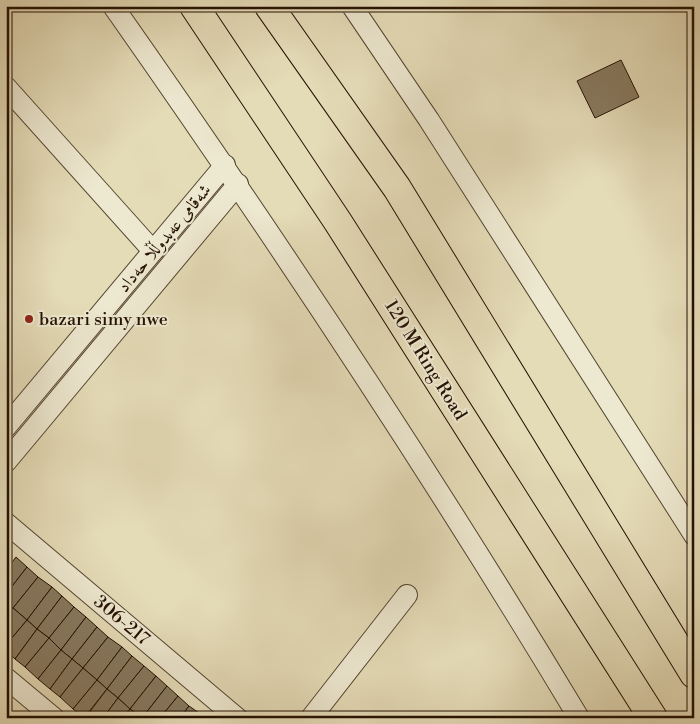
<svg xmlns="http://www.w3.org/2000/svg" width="700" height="724" font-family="'Libre Bodoni',Amiri,serif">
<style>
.building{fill:#887a60;stroke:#241102}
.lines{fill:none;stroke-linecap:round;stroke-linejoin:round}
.minor-casing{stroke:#54442f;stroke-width:22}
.highway-casing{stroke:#241102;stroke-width:30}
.minor{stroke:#ede8d0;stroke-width:20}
.highway{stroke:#e4dbb7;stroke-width:28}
.poi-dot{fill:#8f2418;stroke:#ede8d0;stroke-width:2}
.labels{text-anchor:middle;stroke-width:4;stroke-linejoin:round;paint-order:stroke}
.street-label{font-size:18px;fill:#241102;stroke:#ede8d0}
.poi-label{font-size:18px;fill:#241102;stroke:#ede8d0;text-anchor:start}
</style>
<rect width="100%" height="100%" fill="#e4dbb7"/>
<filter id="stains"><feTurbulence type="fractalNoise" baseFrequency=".004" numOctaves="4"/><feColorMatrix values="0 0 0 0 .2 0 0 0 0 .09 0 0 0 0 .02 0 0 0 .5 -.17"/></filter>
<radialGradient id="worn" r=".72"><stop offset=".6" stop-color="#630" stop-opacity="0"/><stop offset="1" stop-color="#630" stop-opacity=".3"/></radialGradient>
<g class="building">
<polygon points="621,60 639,97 595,118 577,81"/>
<polygon points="16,557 27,567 6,594 6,570"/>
<polygon points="27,567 38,577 13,608 6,602 6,594"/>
<polygon points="38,577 52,587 27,620 13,608"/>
<polygon points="52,587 62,596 37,629 27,620"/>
<polygon points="62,596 74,607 49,638 37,629"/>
<polygon points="6,602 13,608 6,617"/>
<polygon points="74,607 86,617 61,650 49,638"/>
<polygon points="13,608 27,620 6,645 6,617"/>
<polygon points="86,617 97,627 72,659 61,650"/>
<polygon points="27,620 37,629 15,659 6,651 6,645"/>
<polygon points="97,627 108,637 83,668 72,659"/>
<polygon points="37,629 49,638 25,667 15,659"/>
<polygon points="108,637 122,647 97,680 83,668"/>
<polygon points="49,638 61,650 38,679 25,667"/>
<polygon points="122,647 132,656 107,689 97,680"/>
<polygon points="61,650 72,659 50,689 38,679"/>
<polygon points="132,656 144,666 118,698 107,689"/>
<polygon points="72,659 83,668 60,697 50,689"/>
<polygon points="144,666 156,676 130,709 118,698"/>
<polygon points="83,668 97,680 73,709 60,697"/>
<polygon points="156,676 167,686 142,718 130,709"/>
<polygon points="97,680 107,689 84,718 73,709"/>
<polygon points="167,686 178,696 160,718 142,718"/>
<polygon points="107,689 118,698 103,718 85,718"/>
<polygon points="178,696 189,706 180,718 160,718"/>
<polygon points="118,698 130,709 123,718 103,718"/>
<polygon points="189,706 202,715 199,718 180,718"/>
<polygon points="130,709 142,718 123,718"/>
</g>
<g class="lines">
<defs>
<g id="minor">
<path d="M 113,6 C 276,238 433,475 579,718"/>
<polyline points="352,6 429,120 694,535"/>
<polyline points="6,87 153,251"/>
<polyline points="6,427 225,165"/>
<polyline points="6,462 238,184"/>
<polyline points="6,523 237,718"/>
<polyline points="6,678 54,718"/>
<polyline points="311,718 407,595"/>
</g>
<g id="highway">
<polyline points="194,6 338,222 653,718"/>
<polyline points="269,6 397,188 694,674"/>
</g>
</defs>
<use href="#minor" class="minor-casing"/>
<use href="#highway" class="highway-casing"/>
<use href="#minor" class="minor"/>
<use href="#highway" class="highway"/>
</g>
<circle class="poi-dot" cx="29" cy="319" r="5"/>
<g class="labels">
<g class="street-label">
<text transform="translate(164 238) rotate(-50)" y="6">شەقامی عەبدوڵڵا حەداد</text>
<text transform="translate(426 360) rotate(58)" y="6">120 M Ring Road</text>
<text transform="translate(122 620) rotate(40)" y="6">306-217</text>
</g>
<g class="poi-label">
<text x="39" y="325">bazari simy nwe</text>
</g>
</g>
<rect width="700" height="724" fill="none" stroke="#e4dbb7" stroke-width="25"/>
<rect x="8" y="8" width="685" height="709" fill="none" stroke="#241102" stroke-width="2.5"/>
<rect x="12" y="12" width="675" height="699" fill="none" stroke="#241102"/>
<rect width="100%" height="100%" filter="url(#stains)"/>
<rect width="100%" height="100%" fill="url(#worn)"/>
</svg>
